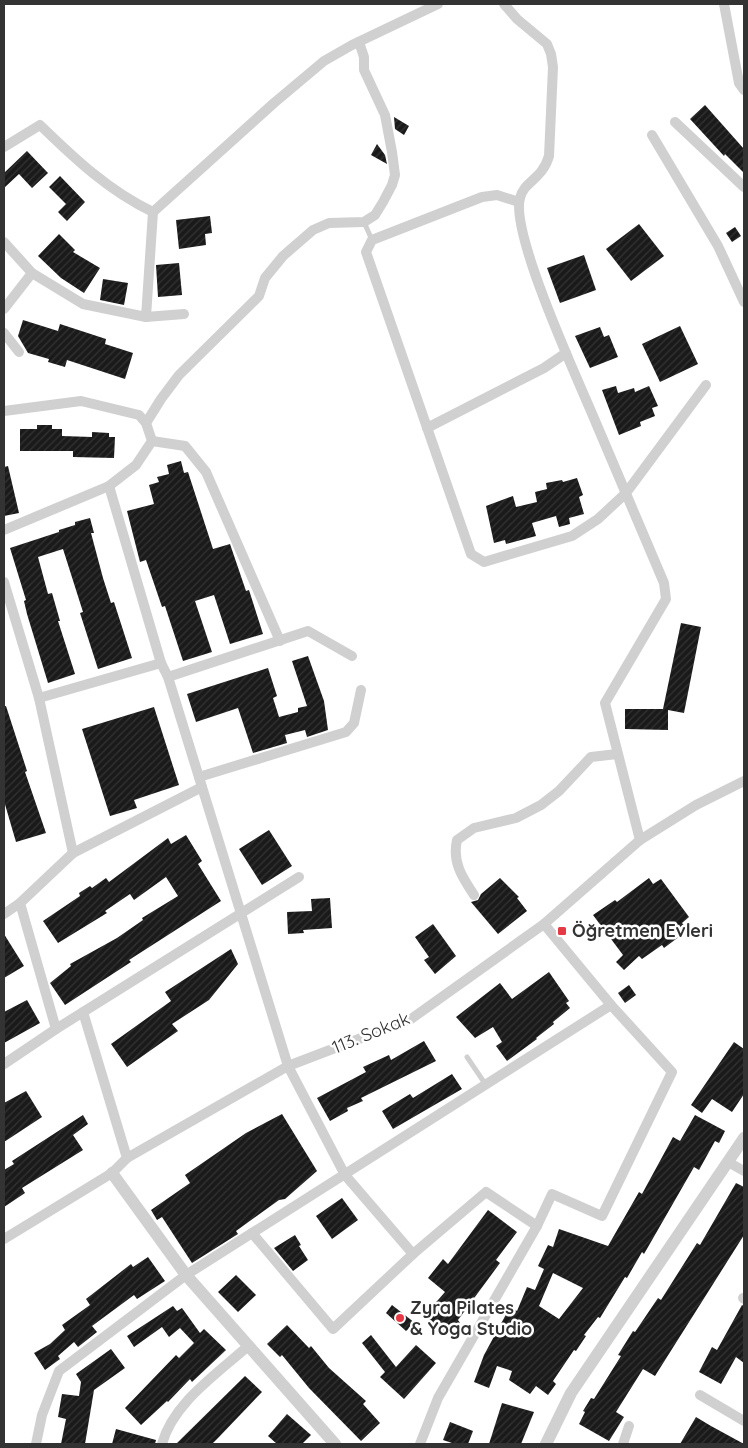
<svg xmlns="http://www.w3.org/2000/svg" width="748" height="1448" font-family="Quicksand,sans-serif">
<style>
.building{fill:url(#building-hatch);fill-rule:evenodd}
.lines{fill:none;stroke-linecap:round;stroke-linejoin:round}
.service{stroke:#d0d0d0;stroke-width:5}
.minor{stroke:#d0d0d0;stroke-width:10}
.tertiary{stroke:#d0d0d0;stroke-width:12}
.poi-dot{fill:#e63946;stroke:#fff;stroke-width:2}
.labels{text-anchor:middle;stroke-width:5;stroke-linejoin:round;paint-order:stroke}
.poi-label{font-size:18px;font-weight:bold;fill:#333;stroke:#fff;text-anchor:start}
.street-label{font-size:18px;fill:#333;stroke:#fff}
</style>
<defs>
<pattern id="building-hatch" width="6" height="6" patternUnits="userSpaceOnUse" patternTransform="scale(1.25)"><rect width="6" height="6" fill="#1a1a1a"/><path d="M-1 1l2-2M0 6l6-6M5 7l2-2" fill="none" stroke="#333"/></pattern>
</defs>
<rect width="100%" height="100%" fill="#fff"/>
<g class="building">
<polygon points="705,105 744,149 744,173 725,154 724,156 690,119"/>
<polygon points="394,117 409,126 404,135 395,129"/>
<polygon points="377,144 385,155 387,164 371,155"/>
<polygon points="27,151 48,173 32,188 19,174 4,188 4,173"/>
<polygon points="60,176 85,202 67,221 58,212 66,204 49,187"/>
<polygon points="210,216 212,233 205,234 206,245 179,249 176,220"/>
<polygon points="639,224 664,256 631,281 606,249"/>
<polygon points="735,227 741,236 732,242 726,233"/>
<polygon points="59,234 75,250 73,252 100,268 84,293 61,278 38,256"/>
<polygon points="584,255 596,290 560,303 547,268"/>
<polygon points="179,263 182,295 158,297 156,265"/>
<polygon points="103,279 128,283 124,305 100,300"/>
<polygon points="23,320 58,331 60,324 106,339 105,344 133,353 125,379 67,360 65,367 48,362 49,359 28,353 18,336"/>
<polygon points="680,326 698,364 660,382 642,344"/>
<polygon points="600,327 604,337 609,335 618,357 590,368 575,336"/>
<polygon points="616,386 618,393 634,388 635,392 649,386 658,406 652,408 655,416 640,422 641,426 619,435 602,390"/>
<polygon points="37,425 52,425 52,429 62,429 62,436 92,437 92,432 109,433 109,437 115,437 114,458 73,457 73,451 20,451 20,429 37,429"/>
<polygon points="181,461 184,473 188,472 213,549 230,544 246,591 249,590 263,634 230,644 214,595 195,601 212,652 183,661 165,606 162,607 146,560 140,562 127,511 154,504 149,485 159,482 157,477 169,474 167,465"/>
<polygon points="8,466 19,513 4,516 4,467"/>
<polygon points="577,478 583,495 579,497 584,514 569,518 570,524 559,527 556,516 532,523 536,536 506,544 505,540 494,543 486,506 513,496 516,507 537,502 535,492 547,489 546,483 562,480 563,482"/>
<polygon points="90,518 94,533 91,533 103,578 111,603 114,602 132,658 98,669 80,613 83,612 63,549 38,557 48,594 52,593 60,621 58,621 75,674 48,683 27,614 24,601 26,600 10,548 59,532 59,530 75,525 75,522"/>
<polygon points="681,623 701,627 684,713 668,710 668,730 625,729 625,709 663,709"/>
<polygon points="308,656 324,701 328,730 307,737 305,730 285,735 287,743 253,753 238,708 196,722 187,694 268,668 277,696 273,698 279,717 298,712 298,708 307,706 292,661"/>
<polygon points="4,706 6,706 27,771 25,772 46,833 16,842 4,801"/>
<polygon points="154,707 179,785 134,800 137,808 110,816 82,729"/>
<polygon points="269,830 292,866 262,885 239,849"/>
<polygon points="186,835 202,861 198,864 221,901 129,960 131,962 65,1005 50,983 71,966 70,964 117,938 143,920 142,918 178,896 166,877 134,900 130,894 105,911 107,913 58,943 43,921 80,896 79,893 90,886 92,888 106,878 109,882 168,838 171,844"/>
<polygon points="500,878 519,897 517,898 527,911 498,934 471,902 478,900 481,894"/>
<polygon points="649,878 653,884 661,879 689,917 682,923 688,930 664,948 662,945 642,959 639,956 624,970 616,962 623,955 593,915 615,900 617,902"/>
<polygon points="330,898 332,928 303,930 304,933 288,934 287,912 312,911 311,899"/>
<polygon points="433,924 456,956 435,974 424,960 429,957 415,937"/>
<polygon points="4,934 24,966 4,978"/>
<polygon points="231,949 238,964 209,1000 172,1024 178,1031 127,1067 111,1044 171,1001 165,992"/>
<polygon points="549,972 569,1001 566,1003 570,1008 553,1022 554,1024 536,1038 537,1039 507,1061 496,1046 502,1042 493,1027 475,1038 456,1017 500,983 512,999"/>
<polygon points="629,985 636,995 625,1003 618,993"/>
<polygon points="27,1000 40,1023 4,1043 4,1012"/>
<polygon points="424,1041 436,1061 361,1098 363,1101 347,1108 348,1111 330,1121 317,1098 366,1072 363,1067 389,1055 391,1060"/>
<polygon points="734,1042 744,1049 744,1094 732,1112 712,1099 702,1113 691,1105"/>
<polygon points="452,1074 462,1089 393,1129 382,1111 410,1094 413,1098"/>
<polygon points="26,1091 42,1117 4,1142 4,1103"/>
<polygon points="282,1114 317,1171 285,1199 279,1200 236,1231 238,1234 192,1263 162,1217 157,1220 151,1210 190,1183 185,1175 246,1133"/>
<polygon points="83,1115 88,1124 73,1135 83,1150 22,1188 25,1193 4,1207 4,1170 14,1164 12,1161"/>
<path d="M 695,1115 L 725,1131 L 719,1143 L 715,1141 L 699,1170 L 694,1167 L 644,1254 L 642,1252 L 627,1278 L 625,1277 L 600,1318 L 598,1317 L 584,1335 L 586,1336 L 576,1351 L 574,1350 L 553,1381 L 556,1384 L 548,1395 L 536,1386 L 530,1394 L 509,1380 L 512,1371 L 497,1366 L 489,1388 L 474,1382 L 484,1355 L 510,1307 L 517,1311 L 527,1287 L 535,1290 L 544,1269 L 538,1266 L 548,1245 L 553,1247 L 559,1229 L 608,1246 L 639,1192 L 642,1194 L 673,1137 L 680,1141 ZM 553,1273 L 583,1288 L 559,1319 L 539,1306 Z"/>
<polygon points="736,1183 744,1187 744,1235 655,1376 643,1369 616,1412 624,1417 609,1441 579,1424 585,1412 583,1411 591,1398 594,1399 621,1356 618,1355 633,1331 635,1332 658,1298 661,1300 697,1243 700,1245"/>
<polygon points="342,1198 358,1220 332,1239 316,1216"/>
<polygon points="488,1210 517,1232 496,1260 500,1263 458,1320 460,1323 447,1336 424,1316 445,1292 428,1278 443,1259 448,1264"/>
<polygon points="295,1235 301,1245 299,1246 308,1260 293,1271 274,1248"/>
<polygon points="148,1257 165,1281 137,1299 134,1295 92,1326 97,1332 78,1347 74,1342 58,1356 60,1359 45,1370 34,1353 50,1344 65,1330 62,1325 90,1305 86,1299 131,1264 133,1267"/>
<polygon points="236,1275 256,1295 238,1312 218,1292"/>
<polygon points="392,1305 415,1323 406,1331 386,1313"/>
<polygon points="742,1305 744,1306 744,1363 736,1357 721,1384 699,1372 712,1347 717,1350"/>
<polygon points="173,1306 177,1311 182,1308 200,1333 204,1329 226,1350 192,1382 190,1379 168,1402 167,1401 141,1425 125,1408 176,1355 179,1358 194,1343 180,1328 169,1337 162,1327 134,1347 127,1336"/>
<polygon points="287,1325 309,1348 311,1346 329,1368 366,1401 363,1404 380,1423 361,1441 309,1388 282,1355 280,1357 267,1344"/>
<polygon points="371,1335 396,1367 416,1345 436,1363 404,1399 380,1377 385,1372 362,1343"/>
<polygon points="111,1349 125,1368 94,1390 85,1444 61,1444 66,1419 58,1417 62,1394 79,1396 81,1382 76,1374"/>
<polygon points="245,1376 262,1392 218,1438 212,1444 176,1444"/>
<polygon points="502,1403 534,1412 521,1444 489,1444"/>
<polygon points="287,1414 311,1435 302,1444 277,1444 268,1436"/>
<polygon points="696,1417 711,1426 744,1444 680,1444"/>
<polygon points="450,1422 473,1431 468,1444 455,1444 443,1440"/>
<polygon points="116,1429 156,1440 155,1444 112,1444"/>
</g>
<g class="lines">
<g class="service">
<polyline points="364,222 372,240"/>
<polyline points="467,1057 486,1085"/>
</g>
<g class="minor">
<path d="M 504,4 L 517,19 L 547,44 L 551,54 L 553,67 L 549,156 C 542,180 524,181 520,198 C 510,234 579,382 596,423 C 619,476 641,530 664,583 L 666,599 L 605,703 L 640,840"/>
<polyline points="724,4 739,83 744,90"/>
<polyline points="675,122 744,187"/>
<polyline points="652,135 718,246 744,302"/>
<path d="M 4,147 L 40,125 C 75,159 109,191 153,212 L 146,317 L 83,304 L 32,273 L 4,242"/>
<polyline points="519,202 497,195 482,197 372,240 366,252 471,554 484,562 572,536 598,519 626,493 706,385"/>
<polyline points="153,212 274,103 324,61 352,45 438,4"/>
<polyline points="4,309 32,273"/>
<polyline points="146,317 184,314"/>
<polyline points="4,333 19,352"/>
<polyline points="4,411 81,401 139,415 146,423 152,441 136,465 109,486 4,530"/>
<polyline points="146,423 161,399 179,375 259,296 265,278 283,256 313,230 329,223 364,222 375,215 383,202 392,185 395,175 392,152 385,115 364,70 364,57 359,42"/>
<polyline points="427,428 544,368 566,353"/>
<polyline points="152,441 185,446 206,472 280,641"/>
<polyline points="4,582 39,698 73,853"/>
<polyline points="168,677 308,631 352,656"/>
<polyline points="39,698 161,663"/>
<polyline points="199,777 346,732 354,723 361,690"/>
<polyline points="202,787 288,1066 345,1175 413,1254"/>
<path d="M 474,895 C 462,877 452,862 457,840 L 474,828 L 516,818 L 541,805 L 559,791 L 591,757 L 617,754"/>
<polyline points="20,903 56,1029"/>
<polyline points="4,914 20,903 73,853 202,787 168,677 161,663 109,486"/>
<polyline points="83,1012 127,1158"/>
<polyline points="4,1064 56,1029 299,877"/>
<polyline points="728,1162 744,1171"/>
<polyline points="537,1226 552,1194 602,1216 672,1072 611,1005"/>
<polyline points="252,1233 333,1329 413,1254 486,1192 537,1226 438,1398 420,1444"/>
<polyline points="4,1239 112,1173 127,1158 288,1066 411,1019 544,924 640,840 696,805 744,781"/>
<polyline points="743,1298 744,1299"/>
<polyline points="700,1395 744,1421"/>
<polyline points="36,1444 42,1415 59,1371 186,1275 611,1005 544,924"/>
<path d="M 162,1444 C 173,1403 217,1374 248,1346"/>
<polyline points="623,1444 629,1426"/>
</g>
<g class="tertiary">
<polyline points="112,1173 186,1275 335,1444"/>
<polyline points="546,1444 571,1393 744,1138"/>
</g>
</g>
<g class="poi-dot">
<rect x="557" y="926" width="10" height="10" rx="2.5"/>
<circle cx="400" cy="1318" r="5"/>
</g>
<g class="labels">
<g class="poi-label">
<text x="572" y="937">Öğretmen Evleri</text>
<text x="410" y="1314">Zyra Pilates<tspan x="410" dy="21">&amp; Yoga Studio</tspan></text>
</g>
<g class="street-label">
<text transform="translate(371 1033) rotate(-22)" y="6">113. Sokak</text>
</g>
</g>
<rect width="748" height="1448" fill="none" stroke="#333333" stroke-width="10"/>
</svg>
